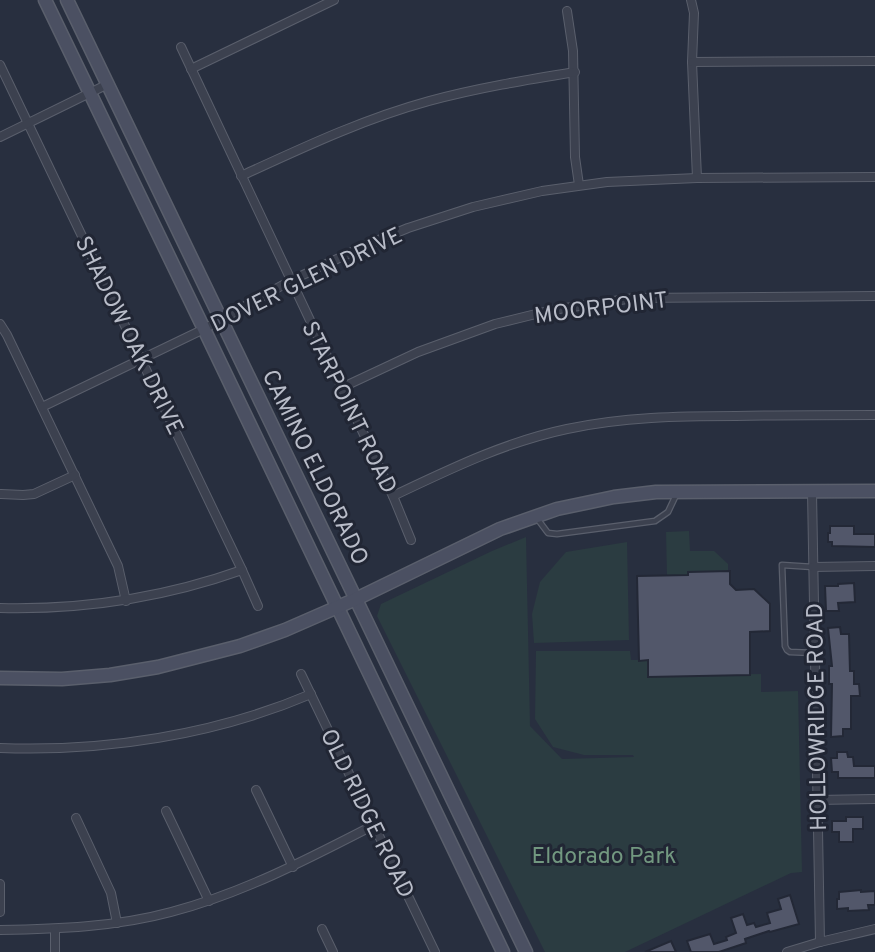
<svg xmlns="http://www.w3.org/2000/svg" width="875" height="952" font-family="Overpass,sans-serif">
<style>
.green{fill:#2b3c41}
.building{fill:#52576a;stroke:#232836;stroke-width:2}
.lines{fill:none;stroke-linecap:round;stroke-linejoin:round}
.service-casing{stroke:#5a5f6c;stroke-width:7}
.minor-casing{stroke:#5a5f6c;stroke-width:10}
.secondary-casing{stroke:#5a5f6c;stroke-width:15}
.service{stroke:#3c414f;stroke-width:4.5}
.minor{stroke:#3c414f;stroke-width:8}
.secondary{stroke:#4b5062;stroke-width:12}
.labels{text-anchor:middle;stroke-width:6;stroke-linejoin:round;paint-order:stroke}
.street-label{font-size:23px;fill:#b9bdc9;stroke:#212634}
.park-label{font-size:23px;fill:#729880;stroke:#212634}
</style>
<rect width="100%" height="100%" fill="#282f3f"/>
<g class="green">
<polygon points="689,531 690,551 714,551 728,564 728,571 689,572 688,575 667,576 666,532"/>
<polygon points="526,537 530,726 562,759 634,757 633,755 584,755 553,747 535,719 536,651 630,651 631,660 648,660 649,676 761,674 761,692 798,691 802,872 791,873 625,952 545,952 377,616 381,604 492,551"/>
<polygon points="627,542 629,640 534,643 532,614 540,582 566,552"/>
</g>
<g class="building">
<polygon points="830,526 854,526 854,534 875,534 875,547 832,546 832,542 828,542 828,533 830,533"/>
<polygon points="730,571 730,584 736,590 754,589 770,604 770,631 750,632 750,675 648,677 648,660 639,661 637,576 688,575 688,572"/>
<polygon points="854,583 855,602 838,603 839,611 826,611 825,586 838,586 838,584"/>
<polygon points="840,627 841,634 849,634 850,671 854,671 854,684 859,684 860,696 851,696 851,729 843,729 843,736 831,737 832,684 829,684 829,666 832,666 828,628"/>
<polygon points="837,752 847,752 848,757 853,757 854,766 875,766 875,778 838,778 838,772 832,772 831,758 837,758"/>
<polygon points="846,817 863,817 863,829 853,829 853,842 839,842 839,832 832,832 832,821 846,821"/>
<polygon points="861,890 861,892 875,891 875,905 868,905 869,910 848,911 848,908 837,909 837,899 839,899 839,892"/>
<polygon points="790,895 799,924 770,932 769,931 745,939 746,943 719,952 691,952 687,941 710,934 714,944 727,940 726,937 736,933 731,918 743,914 747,925 754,923 756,927 770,923 767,913 781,909 778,899"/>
<polygon points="671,941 676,952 645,952"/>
</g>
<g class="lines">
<defs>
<g id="service">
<polyline points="536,517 548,533 557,534 655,521 668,512 676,495"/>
<polyline points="813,567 782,565 785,646 787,650 790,652 814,653"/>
</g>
<g id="minor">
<polyline points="691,0 694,13 692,62 697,178"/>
<polyline points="567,11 573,51 575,157 579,185"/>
<polyline points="181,47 393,496 411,540"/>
<polyline points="692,62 875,61"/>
<polyline points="0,65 242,570 258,606"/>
<polyline points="191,69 334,0"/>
<polyline points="0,137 108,84"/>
<path d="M 241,176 C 302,148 363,119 429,101 C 477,88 526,80 575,72"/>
<polyline points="0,324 7,335 118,566 126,601"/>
<polyline points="341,388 418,352 495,324 552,310 634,298 875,296"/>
<polyline points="42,407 204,329 290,281 369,244 408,228 473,207 542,191 607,182 697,178 875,177"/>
<polyline points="812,492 820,942"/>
<polyline points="1,494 23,495 34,494 75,475"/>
<path d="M 393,496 C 450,469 505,442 567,429 C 623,417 679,416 736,416 C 783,415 829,415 875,415"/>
<polyline points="813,567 875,566"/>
<path d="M 0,608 C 84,610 163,598 242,570"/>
<polyline points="301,674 435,952"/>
<path d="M 0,748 C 104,752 215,735 311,694"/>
<polyline points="256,790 293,867"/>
<polyline points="817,800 875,799"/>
<polyline points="166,811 209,901"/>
<polyline points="76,818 111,893 117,923"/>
<polyline points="0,884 0,912"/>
<polyline points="322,929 333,952"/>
<path d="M 0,930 C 57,929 116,927 171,912 C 243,893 308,859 374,825"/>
<polyline points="55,952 55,929"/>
<polyline points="787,952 820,942 875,929"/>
</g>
<g id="secondary">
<polyline points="45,0 204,329 503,952"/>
<polyline points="67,0 526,952"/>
<polyline points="0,678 62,679 110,675 158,667 240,646 285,630 356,599 500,529 557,509 614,497 656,492 875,491"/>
</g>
</defs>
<use href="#service" class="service-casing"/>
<use href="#minor" class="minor-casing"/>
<use href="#secondary" class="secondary-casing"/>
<use href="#service" class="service"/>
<use href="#minor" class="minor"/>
<use href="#secondary" class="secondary"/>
</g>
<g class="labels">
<g class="street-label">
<text transform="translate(306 279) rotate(-26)" y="8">DOVER GLEN DRIVE</text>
<text transform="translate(601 307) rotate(-7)" y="8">MOORPOINT</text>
<text transform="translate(130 335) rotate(64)" y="8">SHADOW OAK DRIVE</text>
<text transform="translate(350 407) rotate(64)" y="8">STARPOINT ROAD</text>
<text transform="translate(316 467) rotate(64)" y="8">CAMINO ELDORADO</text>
<text transform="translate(816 717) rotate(-91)" y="8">HOLLOWRIDGE ROAD</text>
<text transform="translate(368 813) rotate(64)" y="8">OLD RIDGE ROAD</text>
</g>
<g class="park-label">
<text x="604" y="863">Eldorado Park</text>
</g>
</g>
</svg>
